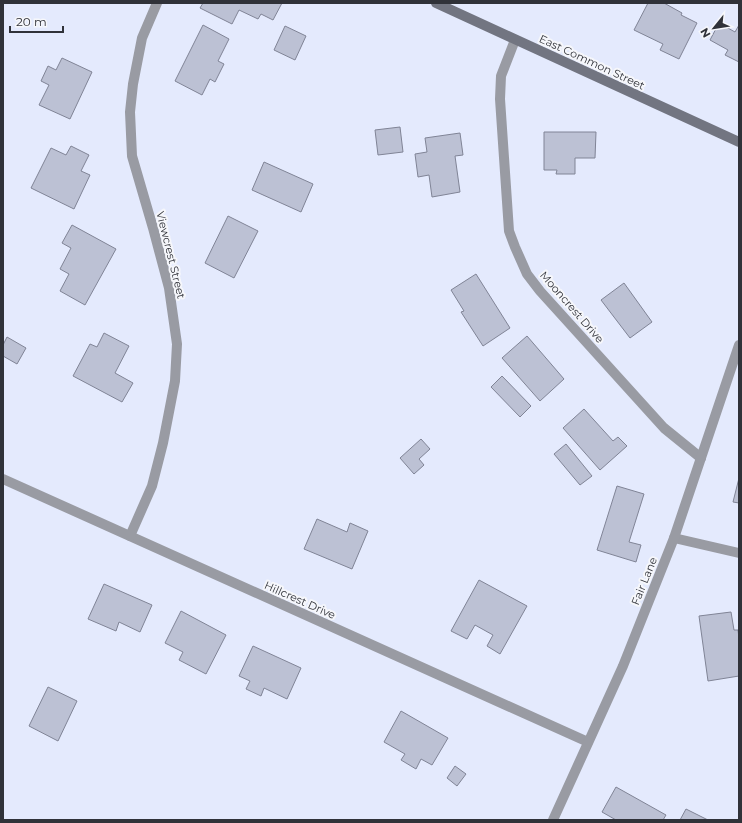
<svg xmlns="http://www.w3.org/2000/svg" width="742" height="823" font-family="Montserrat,sans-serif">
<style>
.building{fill:#bcc1d4;stroke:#808496}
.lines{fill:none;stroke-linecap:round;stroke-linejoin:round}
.street{stroke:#999ba3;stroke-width:10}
.secondary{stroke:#727581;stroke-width:10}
.labels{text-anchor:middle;stroke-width:4;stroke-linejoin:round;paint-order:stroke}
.street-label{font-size:11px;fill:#303239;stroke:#f6f7fb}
</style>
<rect width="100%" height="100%" fill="#e4eafd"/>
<g class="building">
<polygon points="203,3 282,3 273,20 261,14 258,19 239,10 232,24 200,8"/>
<polygon points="648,3 664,3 682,13 681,15 697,23 679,59 660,50 663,44 634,30"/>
<polygon points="719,23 735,32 739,25 739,62 725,55 728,50 710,40"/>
<polygon points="203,25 229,39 218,61 224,64 215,82 210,79 202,95 175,81"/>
<polygon points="285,26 306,36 295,60 274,50"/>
<polygon points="62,58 92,72 70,119 39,105 49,85 41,81 48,66 56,70"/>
<polygon points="400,127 403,152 378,155 375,130"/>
<polygon points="544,132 596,132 595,158 575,158 575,174 556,174 557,170 544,170"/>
<polygon points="460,133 463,155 455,156 460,192 432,197 429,175 418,177 415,154 427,152 425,138"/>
<polygon points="71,146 89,155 81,171 90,175 74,209 31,188 51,148 66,155"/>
<polygon points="264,162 313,184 301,212 252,190"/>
<polygon points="228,216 258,231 234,278 205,263"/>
<polygon points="72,225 116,249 85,305 60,291 69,274 60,269 71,248 62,243"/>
<polygon points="476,274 510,328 483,346 461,312 464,311 451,290"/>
<polygon points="624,283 652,322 630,338 601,300"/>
<polygon points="104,333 129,346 115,373 133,383 122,402 73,376 90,344 97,347"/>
<polygon points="527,336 564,379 540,401 502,358"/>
<polygon points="7,337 26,348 17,364 3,356 3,345"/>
<polygon points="502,376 531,406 520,417 491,387"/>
<polygon points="584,409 613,441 618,437 627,446 600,470 563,428"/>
<polygon points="421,439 430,449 419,459 424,465 414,474 400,458"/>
<polygon points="566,444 592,476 580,485 554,454"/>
<polygon points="739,478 739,503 733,502"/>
<polygon points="617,486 644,494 629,542 641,545 636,562 597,550"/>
<polygon points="317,519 347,532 350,523 368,531 352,569 304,549"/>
<polygon points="479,580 527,606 500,654 487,646 493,635 475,625 467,639 451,631"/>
<polygon points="104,584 152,605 140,632 119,622 116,631 88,619"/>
<polygon points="181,611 226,635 206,674 179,660 183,652 165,643"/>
<polygon points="731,612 734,630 738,630 739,638 739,676 708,681 699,616"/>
<polygon points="253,646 301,668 287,699 264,688 261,696 246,689 250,681 239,676"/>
<polygon points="48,687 77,701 58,741 29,726"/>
<polygon points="401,711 448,738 432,765 421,759 416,769 401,760 405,754 384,742"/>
<polygon points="455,766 466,774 457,786 447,778"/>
<polygon points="616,787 666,815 663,820 616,820 602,812"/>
<polygon points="686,809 708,820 680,820"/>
</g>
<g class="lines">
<g class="street">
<polyline points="515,40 501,76 500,99 509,231 515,247 527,274 540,291 664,428 701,458"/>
<polyline points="3,479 588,742"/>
<polyline points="130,536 152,486 163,443 175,381 177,344 169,288 153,228 132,156 130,112 133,84 142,38 157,3"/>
<polyline points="674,538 739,553"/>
<polyline points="553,820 623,666 674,538 739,345"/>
</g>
<polyline class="secondary" points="436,3 739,142"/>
</g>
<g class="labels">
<g class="street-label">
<text transform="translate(592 62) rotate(25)" y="4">East Common Street</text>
<text transform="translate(171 255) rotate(76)" y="4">Viewcrest Street</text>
<text transform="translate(572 307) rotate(49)" y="4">Mooncrest Drive</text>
<text transform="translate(644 581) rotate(-68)" y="4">Fair Lane</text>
<text transform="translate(300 600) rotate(24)" y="4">Hillcrest Drive</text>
</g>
</g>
<rect width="742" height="823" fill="none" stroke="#303239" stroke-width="8"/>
<g transform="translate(714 28) rotate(240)" stroke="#f6f7fb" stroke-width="3" paint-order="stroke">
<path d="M0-3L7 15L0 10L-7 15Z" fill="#303239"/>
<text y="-6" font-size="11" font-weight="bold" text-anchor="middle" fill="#303239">N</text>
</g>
<path d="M10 26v6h53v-6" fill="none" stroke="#303239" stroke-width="2"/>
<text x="16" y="26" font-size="12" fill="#303239" stroke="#f6f7fb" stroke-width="3" paint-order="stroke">20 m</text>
</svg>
